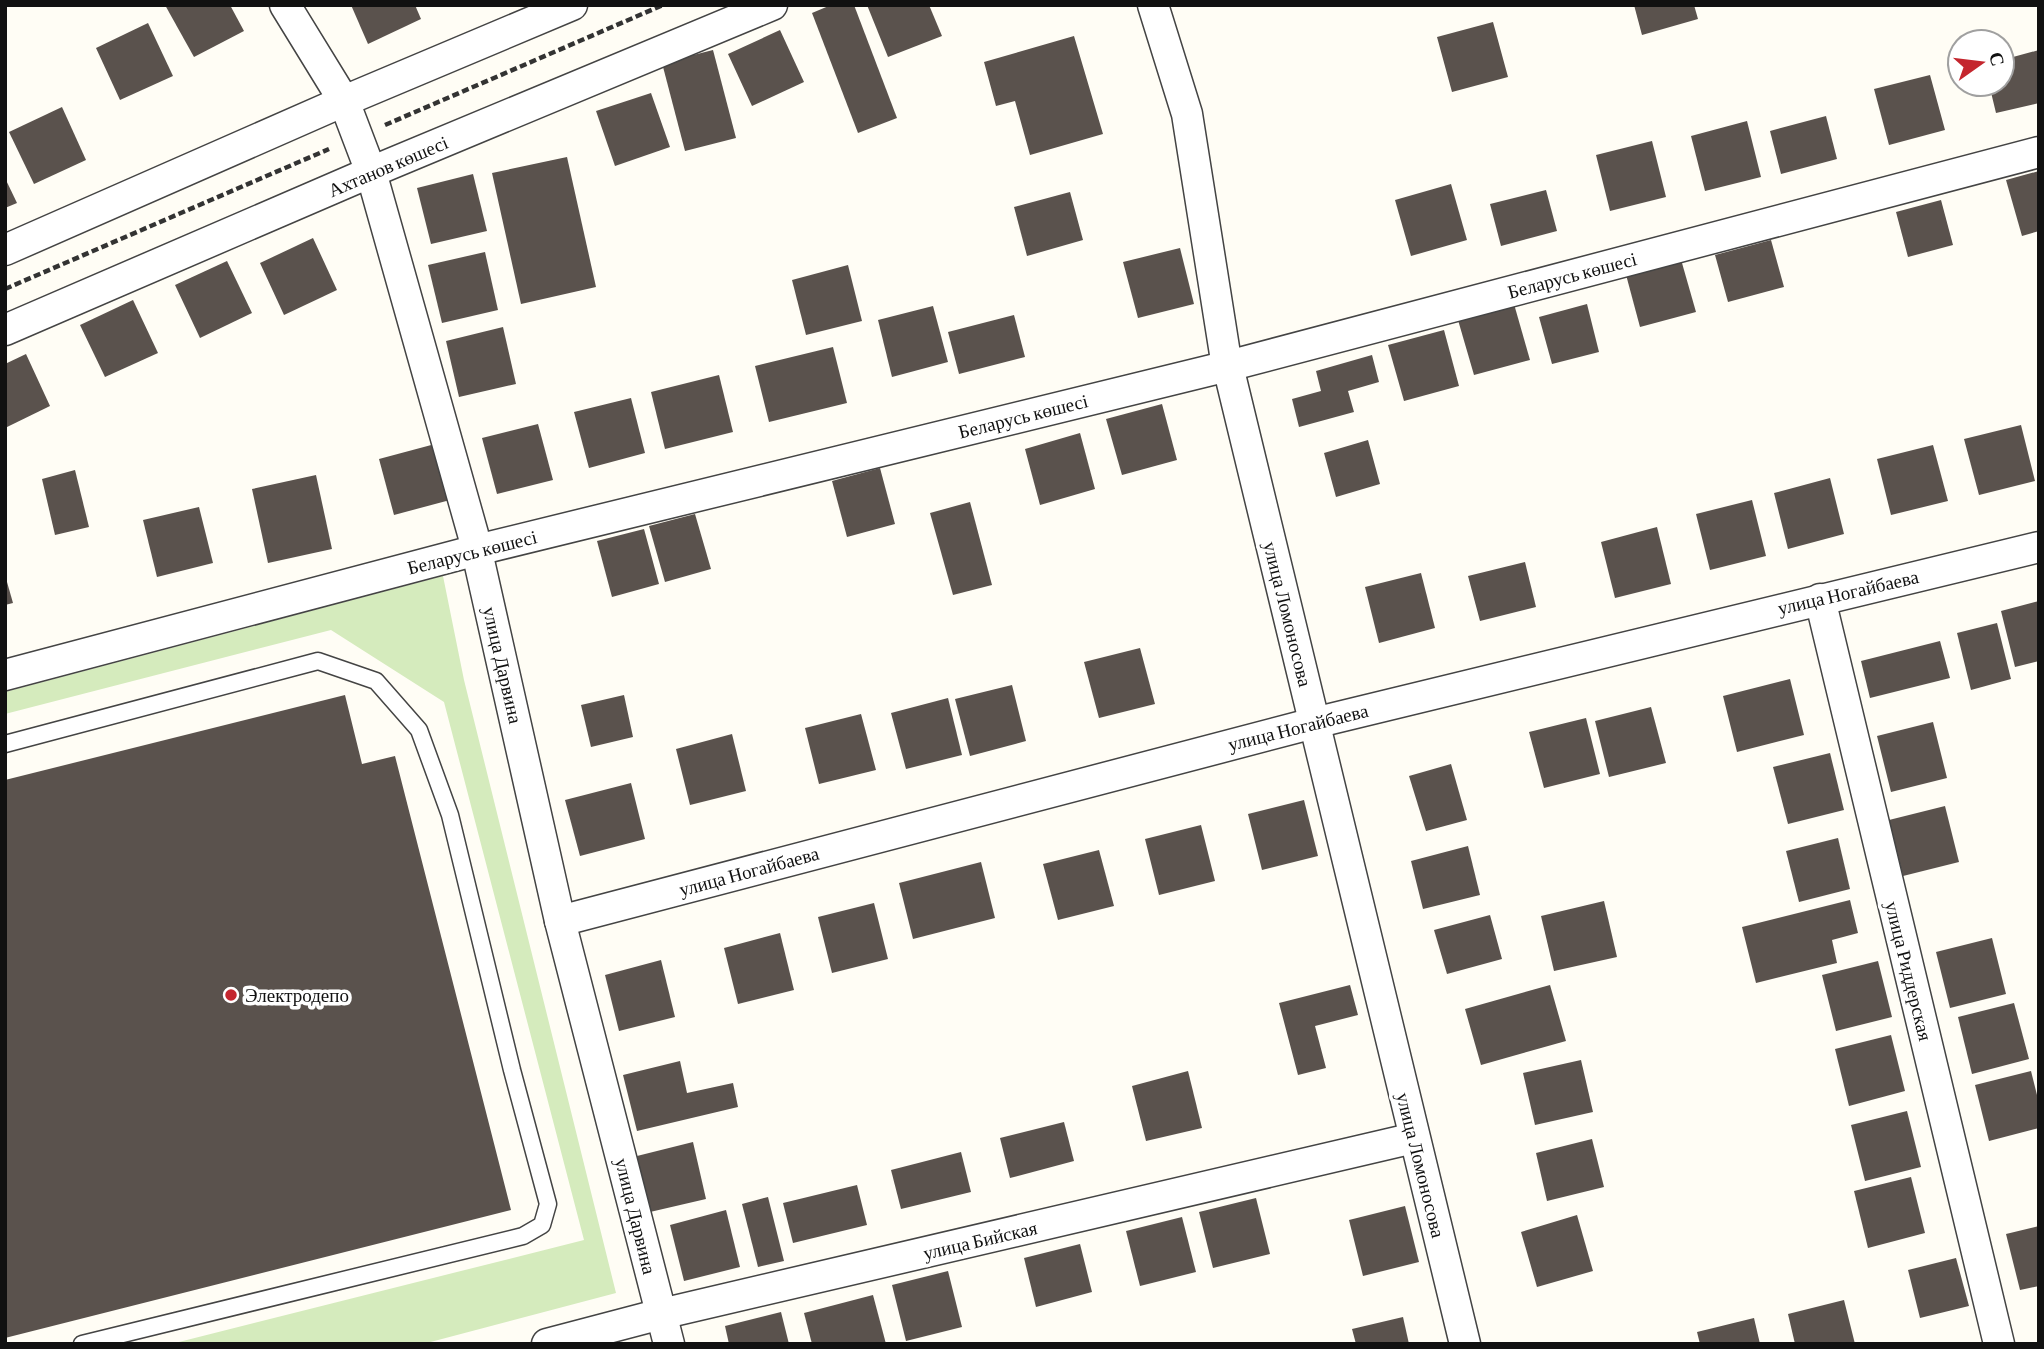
<svg xmlns="http://www.w3.org/2000/svg" width="2044" height="1349" font-family="'Crimson Pro',serif">
<style>
.green{fill:#d5ebbd}
.building{fill:#5a524d}
.lines{fill:none;stroke-linecap:round;stroke-linejoin:round}
.lane-casing{stroke:#444;stroke-width:19}
.street-casing{stroke:#444;stroke-width:33}
.path{stroke:#333;stroke-width:4.5;stroke-dasharray:7 3.5;stroke-linecap:butt}
.lane{stroke:#fff;stroke-width:16}
.street{stroke:#fff;stroke-width:30}
.poi-dot{fill:#c4262e;stroke:#fff;stroke-width:2.5}
.labels{text-anchor:middle;stroke-width:7;stroke-linejoin:round;paint-order:stroke}
.street-label{font-size:19px;fill:#111;stroke:#fff}
.poi-label{font-size:19px;fill:#111;stroke:#fff;text-anchor:start}
</style>
<rect width="100%" height="100%" fill="#fffdf5"/>
<polygon class="green" points="443,576 464,680 616,1293 423,1344 171,1344 584,1240 444,702 331,630 5,714 5,692"/>
<g class="building">
<polygon points="165,5 230,5 244,31 194,57"/>
<polygon points="351,5 415,5 421,19 368,44"/>
<polygon points="831,5 854,5 897,118 858,133 812,13"/>
<polygon points="867,5 929,5 942,36 888,57"/>
<polygon points="1634,5 1694,5 1698,19 1642,35"/>
<polygon points="1493,22 1508,77 1452,92 1437,37"/>
<polygon points="148,23 173,76 120,100 96,48"/>
<polygon points="780,30 804,82 752,106 728,54"/>
<polygon points="1074,36 1103,134 1030,155 1015,101 996,106 984,62"/>
<polygon points="713,50 736,138 685,151 662,63"/>
<polygon points="2039,50 2039,103 1996,113 1989,84 2002,84 2002,60"/>
<polygon points="1930,75 1945,130 1889,145 1874,89"/>
<polygon points="651,93 670,147 615,166 596,111"/>
<polygon points="62,107 86,160 34,184 9,132"/>
<polygon points="1826,116 1837,159 1781,174 1770,131"/>
<polygon points="1747,121 1761,177 1705,191 1691,136"/>
<polygon points="1652,141 1666,197 1610,211 1596,155"/>
<polygon points="567,157 596,287 521,304 492,173"/>
<polygon points="2039,171 2039,231 2022,236 2006,180"/>
<polygon points="473,174 487,231 431,244 417,188"/>
<polygon points="5,178 17,203 5,208"/>
<polygon points="1451,184 1467,240 1411,256 1395,200"/>
<polygon points="1546,190 1557,231 1501,246 1490,204"/>
<polygon points="1070,192 1083,240 1027,256 1014,207"/>
<polygon points="1941,200 1953,245 1908,257 1896,212"/>
<polygon points="313,238 337,290 284,315 260,263"/>
<polygon points="1771,240 1784,287 1728,302 1715,255"/>
<polygon points="1180,248 1194,304 1138,318 1123,262"/>
<polygon points="485,252 498,310 442,323 428,265"/>
<polygon points="1680,256 1696,312 1640,327 1625,271"/>
<polygon points="227,261 252,313 200,338 175,285"/>
<polygon points="848,265 862,321 806,335 792,280"/>
<polygon points="133,300 158,353 105,377 80,325"/>
<polygon points="1514,304 1530,360 1474,375 1458,320"/>
<polygon points="1587,304 1599,352 1552,364 1539,317"/>
<polygon points="933,306 948,362 892,377 878,320"/>
<polygon points="1014,315 1025,357 959,374 948,332"/>
<polygon points="503,327 516,384 459,397 446,341"/>
<polygon points="1444,330 1459,386 1404,401 1388,345"/>
<polygon points="833,347 847,403 769,422 755,366"/>
<polygon points="26,354 50,406 5,428 5,364"/>
<polygon points="1372,355 1379,382 1348,391 1354,412 1299,427 1292,399 1321,391 1316,371"/>
<polygon points="719,375 733,432 665,449 651,392"/>
<polygon points="631,398 645,453 589,468 574,412"/>
<polygon points="1162,404 1177,460 1122,475 1106,419"/>
<polygon points="538,424 553,480 497,494 482,438"/>
<polygon points="2021,425 2035,481 1979,495 1964,439"/>
<polygon points="1080,433 1095,489 1040,505 1025,449"/>
<polygon points="1368,440 1380,484 1336,497 1324,453"/>
<polygon points="435,444 450,500 394,515 379,459"/>
<polygon points="1933,445 1948,501 1891,515 1877,459"/>
<polygon points="880,468 895,524 847,537 832,481"/>
<polygon points="75,470 89,527 55,535 42,479"/>
<polygon points="316,475 332,549 268,563 252,489"/>
<polygon points="1830,478 1844,534 1788,549 1774,493"/>
<polygon points="1752,500 1766,556 1710,570 1696,514"/>
<polygon points="970,502 992,585 953,595 930,513"/>
<polygon points="199,507 213,563 157,577 143,520"/>
<polygon points="695,514 711,569 665,582 649,526"/>
<polygon points="1657,527 1671,584 1615,598 1601,542"/>
<polygon points="644,529 659,584 612,597 597,541"/>
<polygon points="1525,562 1536,607 1480,621 1468,576"/>
<polygon points="1421,573 1435,628 1379,643 1365,587"/>
<polygon points="5,575 13,603 5,605"/>
<polygon points="2039,601 2039,661 2015,667 2001,611"/>
<polygon points="1997,623 2011,679 1971,690 1957,633"/>
<polygon points="1940,641 1950,678 1870,698 1861,661"/>
<polygon points="1140,648 1155,704 1099,718 1084,662"/>
<polygon points="1790,679 1804,735 1737,752 1723,696"/>
<polygon points="1012,685 1026,741 970,756 955,699"/>
<polygon points="345,695 362,764 395,756 511,1210 5,1338 5,780"/>
<polygon points="624,695 633,737 591,747 581,705"/>
<polygon points="948,698 962,755 906,769 891,713"/>
<polygon points="1651,707 1666,763 1609,777 1595,721"/>
<polygon points="861,714 876,770 819,784 805,728"/>
<polygon points="1586,718 1600,774 1544,788 1529,732"/>
<polygon points="1933,722 1947,778 1891,792 1877,736"/>
<polygon points="732,734 746,791 690,805 676,749"/>
<polygon points="1830,753 1844,810 1788,824 1773,767"/>
<polygon points="1451,764 1467,820 1426,831 1409,776"/>
<polygon points="631,783 645,839 580,856 565,800"/>
<polygon points="1304,800 1318,856 1262,870 1248,814"/>
<polygon points="1945,806 1959,862 1903,876 1889,820"/>
<polygon points="1201,825 1215,881 1159,895 1145,839"/>
<polygon points="1838,838 1850,889 1799,902 1786,851"/>
<polygon points="1468,846 1480,895 1423,909 1411,861"/>
<polygon points="1099,850 1114,906 1058,920 1043,864"/>
<polygon points="981,862 995,918 913,939 899,883"/>
<polygon points="1850,900 1858,933 1832,940 1837,963 1756,983 1742,927"/>
<polygon points="1604,901 1617,957 1554,971 1541,916"/>
<polygon points="874,903 888,959 832,973 818,917"/>
<polygon points="1490,915 1502,959 1447,974 1434,930"/>
<polygon points="780,933 794,990 738,1004 724,948"/>
<polygon points="1992,938 2006,994 1950,1008 1936,952"/>
<polygon points="661,960 675,1017 619,1031 605,975"/>
<polygon points="1878,961 1892,1017 1836,1031 1822,975"/>
<polygon points="1350,985 1358,1015 1315,1026 1326,1068 1298,1075 1279,1003"/>
<polygon points="1550,985 1566,1041 1481,1065 1465,1009"/>
<polygon points="2014,1003 2029,1059 1972,1074 1958,1017"/>
<polygon points="1891,1035 1905,1091 1849,1106 1835,1049"/>
<polygon points="1581,1060 1593,1112 1535,1125 1523,1073"/>
<polygon points="680,1061 687,1093 733,1083 738,1107 637,1131 623,1075"/>
<polygon points="1188,1071 1202,1128 1146,1141 1132,1086"/>
<polygon points="2031,1071 2039,1103 2039,1128 1989,1141 1975,1085"/>
<polygon points="1907,1111 1921,1167 1865,1181 1851,1125"/>
<polygon points="1064,1122 1074,1161 1010,1178 1000,1138"/>
<polygon points="1592,1139 1604,1187 1547,1201 1536,1153"/>
<polygon points="693,1142 706,1199 650,1212 637,1156"/>
<polygon points="961,1152 971,1192 901,1209 891,1170"/>
<polygon points="1911,1177 1925,1233 1868,1248 1854,1191"/>
<polygon points="857,1185 867,1225 793,1243 783,1203"/>
<polygon points="768,1197 784,1261 758,1267 742,1204"/>
<polygon points="1256,1198 1270,1254 1213,1268 1199,1212"/>
<polygon points="1405,1206 1419,1262 1363,1276 1349,1220"/>
<polygon points="726,1210 740,1267 684,1281 670,1225"/>
<polygon points="1577,1215 1593,1271 1537,1287 1521,1232"/>
<polygon points="1182,1217 1196,1272 1140,1286 1126,1231"/>
<polygon points="2039,1226 2039,1286 2020,1290 2006,1234"/>
<polygon points="1080,1244 1092,1292 1036,1307 1024,1258"/>
<polygon points="1956,1258 1969,1306 1920,1318 1908,1270"/>
<polygon points="948,1271 962,1327 906,1341 892,1285"/>
<polygon points="873,1295 886,1344 812,1344 804,1313"/>
<polygon points="1844,1300 1855,1344 1795,1344 1788,1314"/>
<polygon points="781,1312 789,1344 729,1344 725,1326"/>
<polygon points="1403,1317 1409,1344 1356,1344 1352,1329"/>
<polygon points="1754,1318 1760,1344 1700,1344 1697,1332"/>
</g>
<g class="lines">
<defs>
<polyline id="lane" points="5,744 318,661 376,681 419,730 450,815 512,1070 548,1204 542,1225 523,1236 82,1344"/>
<g id="street">
<polyline points="285,5 344,101 371,172 473,534 560,921 669,1344"/>
<polyline points="1153,5 1187,114 1225,354 1465,1344"/>
<polyline points="5,250 344,101 572,5"/>
<polyline points="5,330 371,172 772,5"/>
<polyline points="1820,599 1999,1344"/>
<polyline points="5,675 477,550 1228,366 2039,152"/>
<polyline points="560,921 1314,723 2039,547"/>
<polyline points="547,1344 661,1314 1414,1138"/>
</g>
</defs>
<use href="#lane" class="lane-casing"/>
<use href="#street" class="street-casing"/>
<g class="path">
<polyline points="385,125 663,5"/>
<polyline points="5,289 329,149"/>
</g>
<use href="#lane" class="lane"/>
<use href="#street" class="street"/>
</g>
<circle class="poi-dot" cx="231" cy="995" r="7"/>
<g class="labels">
<g class="street-label">
<text transform="translate(388 166) rotate(-23)" y="7">Ахтанов көшесі</text>
<text transform="translate(1572 275) rotate(-15)" y="7">Беларусь көшесі</text>
<text transform="translate(1023 416) rotate(-14)" y="7">Беларусь көшесі</text>
<text transform="translate(472 552) rotate(-14)" y="7">Беларусь көшесі</text>
<text transform="translate(1848 592) rotate(-13)" y="7">улица Ногайбаева</text>
<text transform="translate(1288 614) rotate(76)" y="7">улица Ломоносова</text>
<text transform="translate(503 665) rotate(77)" y="7">улица Дарвина</text>
<text transform="translate(1298 727) rotate(-14)" y="7">улица Ногайбаева</text>
<text transform="translate(749 871) rotate(-15)" y="7">улица Ногайбаева</text>
<text transform="translate(1909 971) rotate(76)" y="7">улица Риддерская</text>
<text transform="translate(1421 1165) rotate(76)" y="7">улица Ломоносова</text>
<text transform="translate(636 1216) rotate(76)" y="7">улица Дарвина</text>
<text transform="translate(980 1240) rotate(-13)" y="7">улица Бийская</text>
</g>
<g class="poi-label">
<text x="245" y="1002">Электродепо</text>
</g>
</g>
<rect width="2044" height="1349" fill="none" stroke="#111111" stroke-width="14"/>
<g transform="translate(1981 63) rotate(76)"><circle r="33" fill="#ffffff" stroke="#a0a0a0" stroke-width="2"/>
<path d="M0-5L12 26L0 18L-12 26Z" fill="#c4262e"/>
<text y="-10" font-size="19" font-weight="bold" text-anchor="middle" fill="#111111">С</text>
</g>
</svg>
